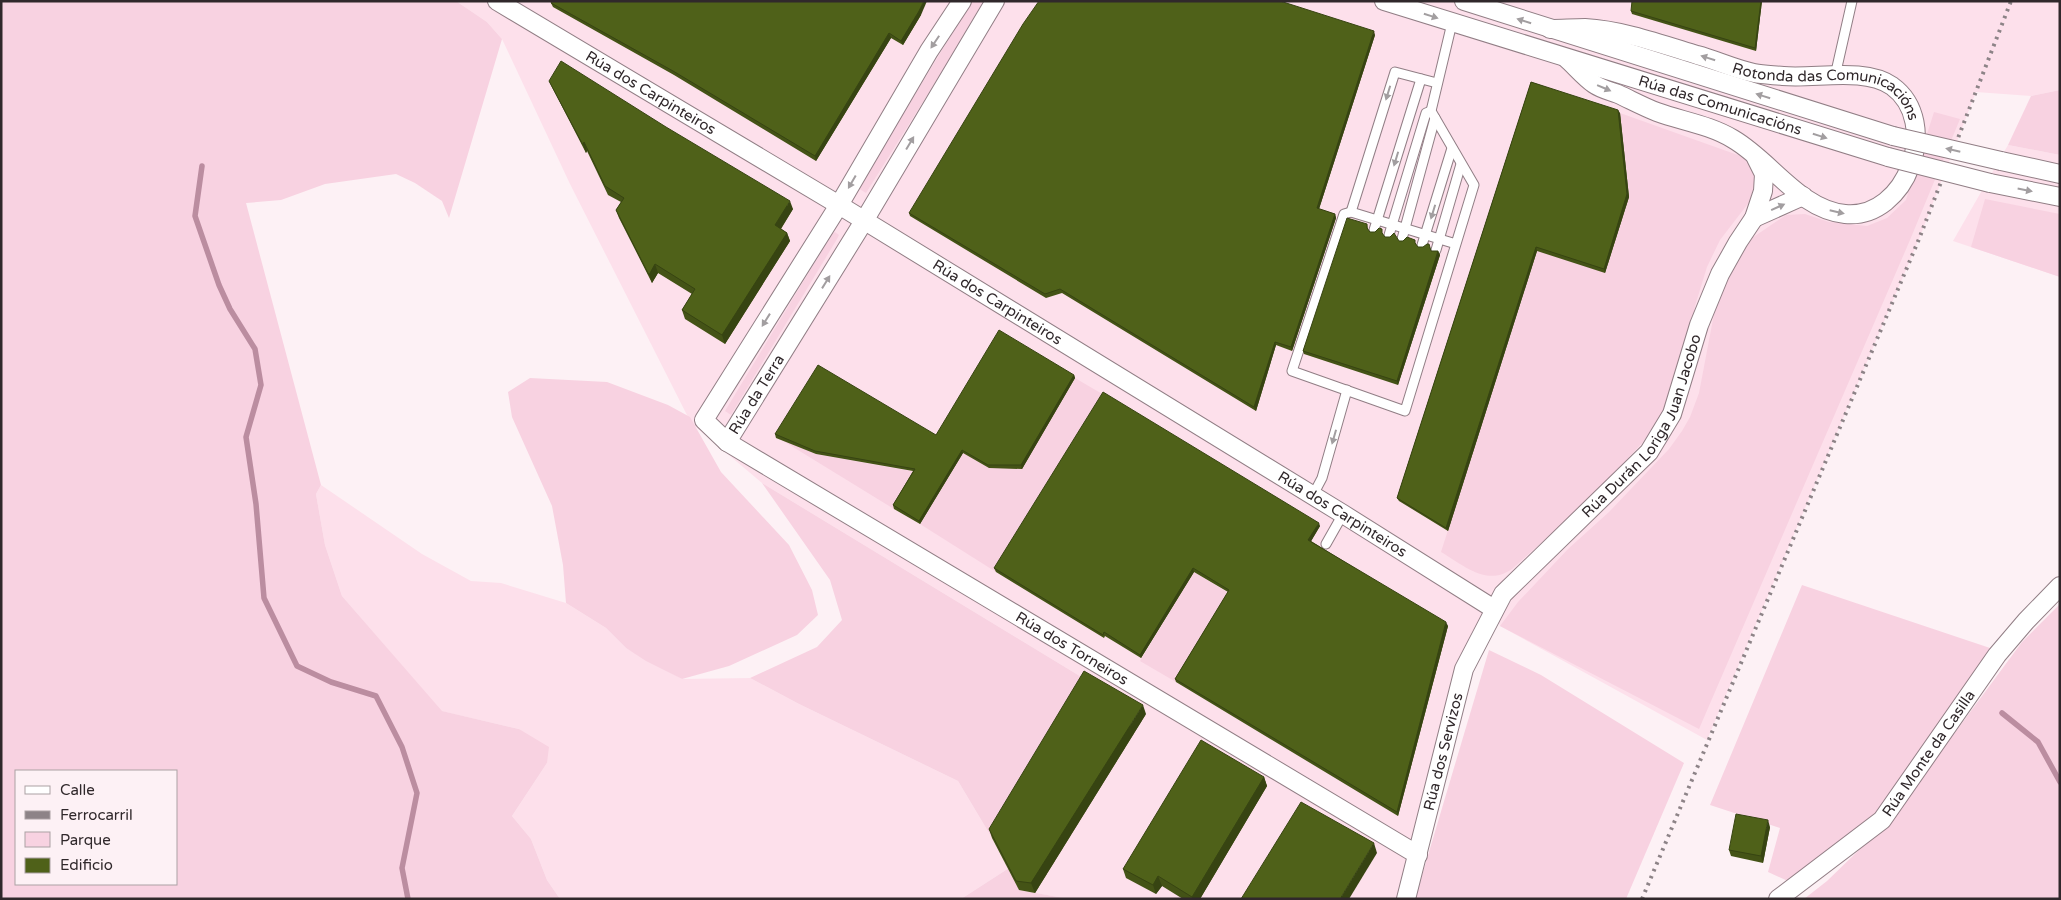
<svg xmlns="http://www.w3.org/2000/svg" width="2061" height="900" font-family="'Varela Round',sans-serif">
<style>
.built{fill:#fde0eb}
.green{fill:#f8d2e1;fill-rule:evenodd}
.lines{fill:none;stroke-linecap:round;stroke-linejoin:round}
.stream{stroke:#bb8da0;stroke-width:5.5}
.service-casing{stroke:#917e85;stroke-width:11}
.minor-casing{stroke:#917e85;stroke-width:20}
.service{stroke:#fff;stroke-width:9}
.minor{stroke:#fff;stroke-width:18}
.rail{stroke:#8d8387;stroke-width:4;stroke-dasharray:2.5 5;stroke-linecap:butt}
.minor-bridge-casing{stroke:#917e85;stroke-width:20;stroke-linecap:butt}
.minor-bridge{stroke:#fff;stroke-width:18}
.wall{fill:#445316}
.shaded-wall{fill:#374412}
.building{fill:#4f6119;stroke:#374412}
.oneway{fill:#a29ea0}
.labels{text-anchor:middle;stroke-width:5;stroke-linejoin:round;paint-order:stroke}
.street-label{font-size:15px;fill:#30282b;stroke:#fdf1f5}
</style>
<rect width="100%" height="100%" fill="#fdf1f5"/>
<g class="built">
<polygon points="456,1 2060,1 2060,90 2031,96 1976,92 1919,239 1707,740 1500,626 1494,610 1464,669 1406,899 1069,899 1019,890 1009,868 961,899 560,899 547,880 531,839 512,816 547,763 519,729 441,711 342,596 325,545 316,494 321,485 422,554 471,581 501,583 566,603 606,628 626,648 682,679 750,678 799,704 958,781 992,838 1088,681 762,483 691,423 570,184 502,39 487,22"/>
<polygon points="2008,145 2060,155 2060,277 1953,241"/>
</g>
<g class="green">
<path d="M 1,1 L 456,1 L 487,22 L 502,39 L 449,218 L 442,201 L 415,183 L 396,174 L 325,184 L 281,200 L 246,203 L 321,485 L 316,494 L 325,545 L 342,596 L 395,657 L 442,711 L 519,729 L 549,747 L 547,763 L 512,816 L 531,839 L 547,880 L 560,899 L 1,899 ZM 16,771 L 176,771 L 176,884 L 16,884 Z"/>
<polygon points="972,1 983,1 951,57 866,193 858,188"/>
<polygon points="2060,90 2060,155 2008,145 2031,96"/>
<polygon points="1934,112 1960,119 1910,240 1699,729 1500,626 1518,602 1568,549 1609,512 1669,449 1682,431 1690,417 1699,393 1714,314 1725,284 1752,238 1786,215 1805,214 1829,222 1867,226 1887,218 1906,200"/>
<path d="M 1620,113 L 1749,159 L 1755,180 L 1750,201 L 1720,240 L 1707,267 L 1695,306 L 1690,335 L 1667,406 L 1657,423 L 1642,443 L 1592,497 L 1512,569 C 1487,587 1463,565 1441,552 L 1537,251 L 1605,272 L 1629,197 Z"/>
<polygon points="1985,199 2060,214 2060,277 1971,247"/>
<polygon points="835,232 839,235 837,239 731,415 725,411 832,234"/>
<polygon points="530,378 607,382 668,405 690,417 721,472 789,545 812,590 818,615 797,635 729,666 682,679 646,661 626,648 606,628 566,603 563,565 552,506 512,417 508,392"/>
<polygon points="1075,378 1104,395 996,572 920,524 963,453"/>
<polygon points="780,439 816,454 916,472 894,509"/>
<polygon points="762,483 1088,681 992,838 958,781 799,704 750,678 817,647 842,620 830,580"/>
<polygon points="1194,572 1230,594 1176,682 1140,661"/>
<polygon points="1802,585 1990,648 1941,729 1882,809 1790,882 1768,872 1780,828 1710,805"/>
<polygon points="2060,604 2060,899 1804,899 1827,881 1891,819 2022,642"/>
<polygon points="1489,650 1541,675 1684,763 1626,899 1415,899"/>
<polygon points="1009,868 1020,890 1069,899 961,899"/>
</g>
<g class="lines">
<g class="stream">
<polyline points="202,166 195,216 219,285 230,309 255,349 261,385 246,437 256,504 264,598 297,666 331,682 376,696 402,747 417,793 402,868 408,899"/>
<polyline points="2002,713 2038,742 2060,782"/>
</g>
<defs>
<g id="service">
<polyline points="1452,23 1431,111 1474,185 1405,411 1292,371 1344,214 1351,212 1456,244"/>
<polyline points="1835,76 1852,1"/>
<polyline points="1351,212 1395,72 1437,83"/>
<polyline points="1374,230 1421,79"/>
<polyline points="1389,235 1426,113 1431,111"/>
<polyline points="1402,239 1435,118"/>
<polyline points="1422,245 1452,148"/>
<polyline points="1436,250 1461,164"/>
<polyline points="1313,495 1322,478 1347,390"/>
<polyline points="1326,544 1343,514"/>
</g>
<g id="minor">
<path id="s1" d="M 497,1 L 839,205 L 1343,514 L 1494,609"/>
<path id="s2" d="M 962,1 L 929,51 L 839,205 L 704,420 L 727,442 L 1418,855"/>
<path id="s3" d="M 1384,1 L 1888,157"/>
<polyline points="1464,1 1893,136"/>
<path id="s4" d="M 1550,29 C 1562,29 1573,28 1585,28 C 1622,30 1661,44 1697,55 C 1716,60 1734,69 1754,73 C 1763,75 1774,75 1783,76 C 1816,79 1864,67 1892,86 C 1942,122 1907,220 1845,214 C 1799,209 1771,161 1733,139 C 1710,125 1682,121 1657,112 C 1644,107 1631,100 1618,94 C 1610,91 1601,89 1594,84 C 1584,77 1575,66 1566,58"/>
<polyline points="2001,161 2060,174"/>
<polyline points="1990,183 2060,197"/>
<polyline points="1754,218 1803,196"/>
<path id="s5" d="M 727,442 L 864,221 L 995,1"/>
<path id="s6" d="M 1406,899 L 1464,669 L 1503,594 L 1649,452 L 1672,414 L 1699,325 L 1720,274 L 1738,242 L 1754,218 L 1763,191 L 1764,174 L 1756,158"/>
<path id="s7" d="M 1778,899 L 1882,820 L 1997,655 L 2026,621 L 2060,586"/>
</g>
</defs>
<use href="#service" class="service-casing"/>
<use href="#minor" class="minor-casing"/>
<use href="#service" class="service"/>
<use href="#minor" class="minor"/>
<polyline class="rail" points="1642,899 1919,239 2011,1"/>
<defs>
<g id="minor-bridge">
<polyline points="1893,136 2001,161"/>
<polyline points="1888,157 1990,183"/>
</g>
</defs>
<use href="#minor-bridge" class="minor-bridge-casing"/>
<use href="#minor-bridge" class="minor-bridge"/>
</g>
<g class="wall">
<polygon points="1762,1 1756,51 1632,14 1631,11"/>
<polygon points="551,3 921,15 903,45 891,38 816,161 674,75 553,7"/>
<polygon points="1375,35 1319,209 1335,214 1336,218 1292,351 1276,345 1256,411 1062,293 1046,298 910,216 909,213"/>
<polygon points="549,81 793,209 781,229 787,233 790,241 725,344 685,319 682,310 692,294 658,273 652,283 619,218 616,210 621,202 608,195 587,151 586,153 553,89"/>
<polygon points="1531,82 1620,113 1629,197 1605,273 1537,251 1448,531 1399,501 1397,498"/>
<polygon points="1367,224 1368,230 1370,232 1383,233 1383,235 1385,237 1399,241 1416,243 1416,245 1418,247 1431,251 1438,251 1440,255 1398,385 1304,354 1303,351"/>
<polygon points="1074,375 1075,378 1022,469 989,468 963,453 920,524 894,509 893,505 913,471 816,454 776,438 775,434 936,435"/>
<polygon points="1320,526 1311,541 1448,626 1398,816 1176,682 1175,679 1228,592 1194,572 1141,658 1105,636 1104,638 996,572 994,568"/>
<polygon points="1146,714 1035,893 1019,890 992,838 989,829"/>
<polygon points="1264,777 1267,786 1200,899 1183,899 1162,886 1156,894 1126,878 1123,869"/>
<polygon points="1770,827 1763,863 1731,856 1729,850"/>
</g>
<g class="shaded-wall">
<polygon points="924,1 927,1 921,15 903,45 901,41"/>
<polygon points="1761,1 1762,1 1756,51 1755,48"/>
<polygon points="1374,31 1375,35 1318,212 1317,208"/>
<polygon points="889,33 891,38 816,161 815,156"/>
<polygon points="1618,110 1620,113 1629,197 1605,273 1604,269"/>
<polygon points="584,142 587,151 586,153 583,145"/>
<polygon points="790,201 793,209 778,233 775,225"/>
<polygon points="1335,214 1336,218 1292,351 1291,347"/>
<polygon points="787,233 790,241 725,344 722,335"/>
<polygon points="1536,247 1537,251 1448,531 1446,528"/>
<polygon points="1438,251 1440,255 1398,385 1397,381"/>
<polygon points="655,264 658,273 652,283 649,275"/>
<polygon points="1275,342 1276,345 1256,411 1254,407"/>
<polygon points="1074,375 1075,378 1022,469 1021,465"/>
<polygon points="962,450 963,453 920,524 919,521"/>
<polygon points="1319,523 1320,526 1310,543 1308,540"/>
<polygon points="1193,568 1194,572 1141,658 1140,655"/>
<polygon points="1446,622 1448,626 1398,816 1397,812"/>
<polygon points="1143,705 1146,714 1035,893 1031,883"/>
<polygon points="1264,777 1267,786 1200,899 1192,899 1192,897"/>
<polygon points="1768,820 1770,827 1763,863 1761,856"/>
<polygon points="1374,843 1377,853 1349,899 1340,899"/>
<polygon points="1158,876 1162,886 1156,894 1153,885"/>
</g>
<g class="building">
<polygon points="552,1 924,1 919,11 901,41 889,33 815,156 673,71 551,3"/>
<polygon points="1039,1 1280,1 1374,31 1317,208 1335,214 1291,347 1275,342 1254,407 1060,289 1045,294 909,213 1023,24"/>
<polygon points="1632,1 1761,1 1755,48 1631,11"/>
<polygon points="561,61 666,127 790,201 775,225 787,233 722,335 682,310 695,289 655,264 649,275 616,210 624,198 605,186 584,142 583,145 549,81"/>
<polygon points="1531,82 1618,110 1627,194 1604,269 1536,247 1446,528 1397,498"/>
<polygon points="1347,218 1367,224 1367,228 1370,232 1375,232 1379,228 1382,229 1382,233 1385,237 1390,237 1394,233 1399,241 1403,241 1407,237 1415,240 1415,243 1418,247 1423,247 1427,244 1429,244 1431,251 1438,251 1397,381 1303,351"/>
<polygon points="999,330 1074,375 1021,465 988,465 962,450 919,521 893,505 915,469 815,451 775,434 818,365 936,435"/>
<polygon points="1103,392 1319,523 1308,540 1446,622 1397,812 1175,679 1229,590 1193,568 1140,655 1104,632 1103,635 994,568"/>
<polygon points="1084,671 1143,705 1031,883 1016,881 989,829"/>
<polygon points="1201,740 1264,777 1192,897 1158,876 1153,885 1123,869"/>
<polygon points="1301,802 1374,843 1340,899 1241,899"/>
<polygon points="1736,814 1768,820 1761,856 1729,850"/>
</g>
<defs><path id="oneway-solid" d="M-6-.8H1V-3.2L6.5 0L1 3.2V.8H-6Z" transform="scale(1.25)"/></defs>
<g class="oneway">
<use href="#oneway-solid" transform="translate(1431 16) rotate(18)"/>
<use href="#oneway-solid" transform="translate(1524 21) rotate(-162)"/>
<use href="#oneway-solid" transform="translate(935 42) rotate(124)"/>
<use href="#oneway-solid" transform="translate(1708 58) rotate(-163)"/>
<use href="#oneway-solid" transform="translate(1604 88) rotate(23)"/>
<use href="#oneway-solid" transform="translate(1388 93) rotate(107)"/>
<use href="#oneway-solid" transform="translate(1763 96) rotate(-163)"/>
<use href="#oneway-solid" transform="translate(1820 136) rotate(17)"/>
<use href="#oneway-solid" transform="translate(910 143) rotate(-59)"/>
<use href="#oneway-solid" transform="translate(1953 150) rotate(-167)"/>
<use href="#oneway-solid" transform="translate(1396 159) rotate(107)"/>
<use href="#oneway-solid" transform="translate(852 182) rotate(120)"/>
<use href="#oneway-solid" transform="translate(2025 190) rotate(11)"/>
<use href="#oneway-solid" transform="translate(1778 207) rotate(-24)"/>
<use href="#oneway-solid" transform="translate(1433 212) rotate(107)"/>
<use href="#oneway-solid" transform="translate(1837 212) rotate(13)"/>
<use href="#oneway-solid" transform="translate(826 282) rotate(-58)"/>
<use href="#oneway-solid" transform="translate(766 320) rotate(122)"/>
<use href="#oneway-solid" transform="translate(1334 437) rotate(106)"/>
</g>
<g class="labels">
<g class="street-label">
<text dy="5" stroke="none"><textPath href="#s1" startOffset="179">Rúa dos Carpinteiros</textPath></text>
<text dy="5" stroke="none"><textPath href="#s4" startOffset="290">Rotonda das Comunicacións</textPath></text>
<text dy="5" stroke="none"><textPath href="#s3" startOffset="352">Rúa das Comunicacións</textPath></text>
<text dy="5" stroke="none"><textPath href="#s1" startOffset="584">Rúa dos Carpinteiros</textPath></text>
<text dy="5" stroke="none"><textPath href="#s5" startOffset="56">Rúa da Terra</textPath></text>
<text dy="5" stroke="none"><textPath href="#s6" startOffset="544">Rúa Durán Loriga Juan Jacobo</textPath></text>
<text dy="5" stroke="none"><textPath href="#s1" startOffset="989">Rúa dos Carpinteiros</textPath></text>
<text dy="5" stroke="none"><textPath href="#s2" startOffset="926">Rúa dos Torneiros</textPath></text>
<text dy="5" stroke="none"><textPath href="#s6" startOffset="152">Rúa dos Servizos</textPath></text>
<text dy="5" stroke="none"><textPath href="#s7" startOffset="212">Rúa Monte da Casilla</textPath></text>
</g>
</g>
<rect width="2061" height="900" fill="none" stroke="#30282b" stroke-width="5"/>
<rect x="15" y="770" width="162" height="115" fill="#fdf1f5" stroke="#aba1a4"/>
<rect x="25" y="786" width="25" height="8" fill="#ffffff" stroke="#aba1a4"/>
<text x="60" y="795" font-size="15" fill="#30282b">Calle</text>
<rect x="25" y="811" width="25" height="8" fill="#8d8387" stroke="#aba1a4"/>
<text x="60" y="820" font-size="15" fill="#30282b">Ferrocarril</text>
<rect x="25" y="832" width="25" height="15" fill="#f8d2e1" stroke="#aba1a4"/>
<text x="60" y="845" font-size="15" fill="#30282b">Parque</text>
<rect x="25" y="858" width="25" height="15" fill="#4f6119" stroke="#aba1a4"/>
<text x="60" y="870" font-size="15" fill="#30282b">Edificio</text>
</svg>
